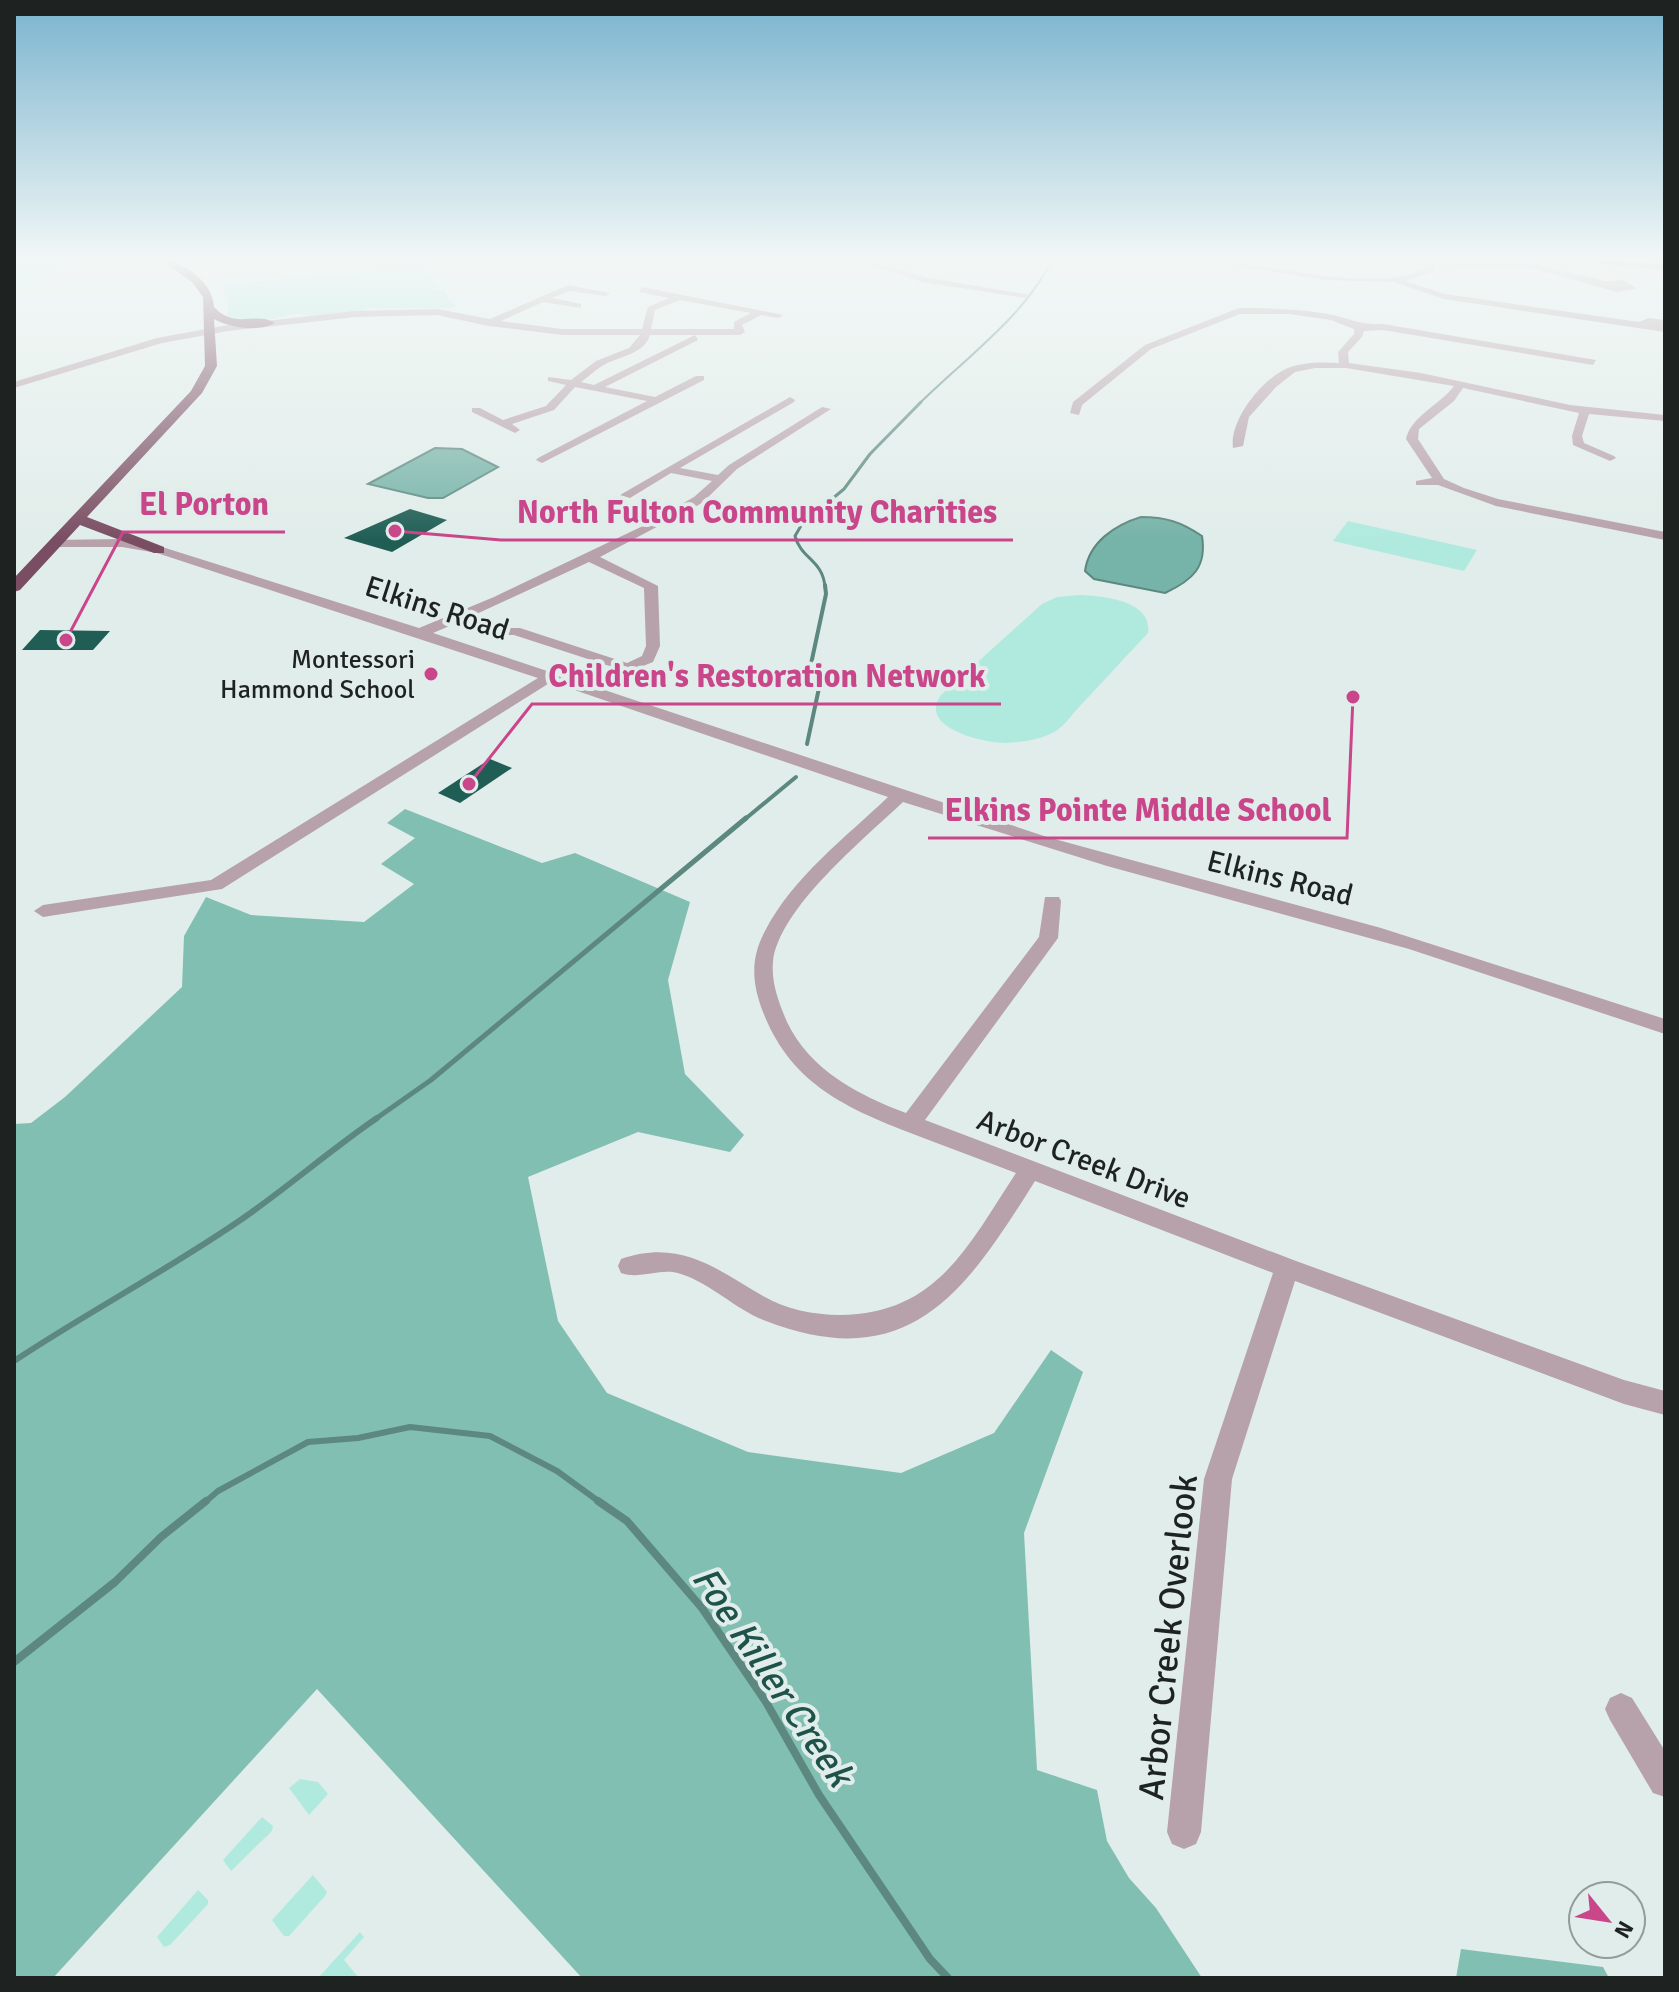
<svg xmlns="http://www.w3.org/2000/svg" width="1679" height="1992" font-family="Signika,sans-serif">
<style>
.green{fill:#b0eadf}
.forest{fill:#82bfb3}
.water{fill:#76b3a8;stroke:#5c8880;stroke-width:2}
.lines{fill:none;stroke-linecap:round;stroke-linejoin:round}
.stream-far5{stroke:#5c8880;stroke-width:2}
.stream-far4{stroke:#5c8880;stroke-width:3}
.stream-far3{stroke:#5c8880;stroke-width:4}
.stream-far2{stroke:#5c8880;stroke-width:5}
.stream-far1{stroke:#5c8880;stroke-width:6}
.stream{stroke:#5c8880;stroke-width:8}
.building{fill:#205e55}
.minor{fill:#b7a1aa;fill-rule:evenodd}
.major{fill:#8b6475;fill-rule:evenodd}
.highway{fill:#7a4e62;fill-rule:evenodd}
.poi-dot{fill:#ca468b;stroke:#e1edea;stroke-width:3}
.labels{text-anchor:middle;stroke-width:8;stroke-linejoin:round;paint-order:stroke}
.far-poi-label{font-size:26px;fill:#1e2221;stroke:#e1edea;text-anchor:end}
.street-label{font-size:30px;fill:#1e2221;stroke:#e1edea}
.near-street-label{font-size:36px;fill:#1e2221;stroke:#e1edea}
.near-water-label{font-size:38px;font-style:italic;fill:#1e524a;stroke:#e1edea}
.leader{fill:none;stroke:#ca468b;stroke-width:3}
.callout-dot{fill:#ca468b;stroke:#e1edea;stroke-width:3}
.callout-label{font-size:32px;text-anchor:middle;font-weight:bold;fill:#ca468b;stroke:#e1edea;stroke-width:8;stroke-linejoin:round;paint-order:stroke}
</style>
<rect width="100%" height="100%" fill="#e1edea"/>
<g class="green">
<polygon points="14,261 94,261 14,282"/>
<path d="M 427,266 L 437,290 L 444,290 L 448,299 L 456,305 L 453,308 L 368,308 C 353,316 329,316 312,316 C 305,316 300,312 294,314 C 271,320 251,323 226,320 L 229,304 L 222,287 L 227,284 Z"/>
<polygon points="1348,521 1477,550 1464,571 1333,541"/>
<path d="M 1080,595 C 1102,596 1153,600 1148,633 C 1125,657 1103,682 1080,706 C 1072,714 1064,727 1054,732 C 1039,740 1023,742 1006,743 C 984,743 917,728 941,695 L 1042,604 L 1057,597 Z"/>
<polygon points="300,1779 318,1782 328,1794 309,1815 289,1788"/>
<polygon points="262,1817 273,1826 272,1831 231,1871 223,1860"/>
<polygon points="313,1875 327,1892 325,1896 289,1936 284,1936 272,1920"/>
<polygon points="198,1890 208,1900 208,1904 170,1945 164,1947 157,1937"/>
<polygon points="360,1932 364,1937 344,1960 359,1978 318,1978"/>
</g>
<g class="forest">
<polygon points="405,809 542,863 575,853 690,902 668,980 685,1074 744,1135 730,1152 638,1132 528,1177 558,1321 607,1393 748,1452 901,1473 994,1433 1051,1350 1083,1372 1024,1533 1037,1770 1097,1790 1107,1841 1129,1878 1156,1908 1202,1978 582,1978 317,1689 53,1978 14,1978 14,1124 31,1123 65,1097 182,987 184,936 206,897 251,915 364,922 414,884 381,864 415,838 387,823"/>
<polygon points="1461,1949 1603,1967 1609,1978 1456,1978"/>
</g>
<g class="water">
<polygon points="435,448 462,449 498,467 443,498 428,498 368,484"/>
<path d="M 1141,517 C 1166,517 1181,522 1202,536 C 1207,567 1193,580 1165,593 L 1094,579 L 1085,571 C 1089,542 1115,525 1141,517 Z"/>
</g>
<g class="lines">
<path class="stream-far5" d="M 919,404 C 961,362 1027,314 1051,261"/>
<path class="stream-far4" d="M 825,587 C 823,560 801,559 795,536 L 802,524 L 844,489 L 870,454 L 921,402"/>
<g class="stream-far3">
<polyline points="807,744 819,688 811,664 826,594 825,585"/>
<polyline points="744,820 796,777"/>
</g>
<polyline class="stream-far2" points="374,1120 431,1080 746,818"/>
<g class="stream-far1">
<path d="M 14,1361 C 88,1312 166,1271 239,1221 C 286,1189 330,1150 377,1118"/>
<polyline points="204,1503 218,1491 308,1442 358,1438 410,1427 490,1436 557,1471 601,1503"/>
</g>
<g class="stream">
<polyline points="598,1501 627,1521 702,1608 766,1702 819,1795 930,1959 948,1978"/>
<polyline points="14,1662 115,1582 161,1537 206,1501"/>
</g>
</g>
<g class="building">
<polygon points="410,509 447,520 392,552 344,538"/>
<polygon points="40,630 110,631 93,650 22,650"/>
<polygon points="490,759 512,768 460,803 438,793"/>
</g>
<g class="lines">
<g class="minor">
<polygon points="859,261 874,261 924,277 1030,295 1026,298 922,282"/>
<path d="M 1205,261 C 1268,261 1369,296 1427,268 L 1426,261 L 1531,264 L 1606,281 L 1623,280 L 1637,289 L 1617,292 L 1531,268 L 1435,266 L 1434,271 L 1405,281 L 1445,294 L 1639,322 L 1649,318 L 1665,320 L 1665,326 L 1659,325 L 1665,326 L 1665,332 L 1444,299 L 1394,282 L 1325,280 Z"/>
<path d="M 568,285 L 610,293 L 606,296 L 569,291 L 552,298 L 581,304 L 581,308 L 543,302 L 501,321 L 562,329 L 642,329 L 648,307 L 669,298 L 639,292 L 642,287 L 783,315 L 778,318 L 761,315 L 742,325 L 745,332 L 740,335 L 650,335 C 644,355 618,356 602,366 C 595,370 588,377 581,382 L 594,385 L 695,335 L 698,340 L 605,387 L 655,397 L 696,376 L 704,376 L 704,380 L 542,463 L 536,460 L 538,458 L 647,401 L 575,387 L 554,410 L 512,424 L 520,430 L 515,433 L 472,412 L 472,408 L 480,408 L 503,420 L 546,406 L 566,385 L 548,381 L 548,377 L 571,380 L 596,361 L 629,348 L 640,335 L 562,335 L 489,326 L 437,315 L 355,317 L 228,331 L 162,343 L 14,388 L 14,382 L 157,338 L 228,325 L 355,311 L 437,309 L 490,319 ZM 680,300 L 751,313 L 734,322 L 734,329 L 651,329 L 655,310 Z"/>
<path d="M 1239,308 C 1269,308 1298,309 1328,314 C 1350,318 1358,325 1383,324 L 1596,360 L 1593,365 L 1383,330 L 1364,331 L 1362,337 L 1348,352 L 1349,363 L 1421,373 L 1570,405 L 1665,415 L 1665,421 L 1589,414 L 1582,436 L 1584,443 L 1614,456 L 1616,458 L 1610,461 L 1573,445 L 1572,436 L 1579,413 L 1463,388 L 1454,401 L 1419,429 L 1418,439 L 1444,479 L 1464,488 L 1498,499 L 1665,532 L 1665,540 L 1496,506 L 1438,485 L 1416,485 L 1416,481 L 1432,478 L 1406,439 C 1411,416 1440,405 1454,386 L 1346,368 L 1315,368 L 1295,372 L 1276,387 L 1249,417 L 1243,446 L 1233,448 C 1229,420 1262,379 1288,368 C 1304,362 1322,362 1339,363 L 1338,352 L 1354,334 L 1354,329 L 1331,320 L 1289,314 L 1240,314 L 1151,349 L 1082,405 L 1079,415 L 1070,413 L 1073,402 L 1145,345 Z"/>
<path d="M 790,397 L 795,400 L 794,402 L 680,468 L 718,475 L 729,465 L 822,407 L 831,409 L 737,469 L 702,503 L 600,557 L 658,586 L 660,646 L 653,662 L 628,672 L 514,635 L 486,635 L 461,621 L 433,633 L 1047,837 L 1381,928 L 1665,1019 L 1665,1034 L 1409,949 L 1107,866 L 903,802 C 865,838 778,909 773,962 C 771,983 779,1003 787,1022 C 810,1070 858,1095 906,1113 L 1039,937 L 1045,897 L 1059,897 L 1061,901 L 1058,938 L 925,1120 L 1296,1261 L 1624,1380 L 1665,1391 L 1665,1415 L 1624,1404 L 1295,1281 L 1232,1479 L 1201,1832 L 1196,1844 L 1184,1849 L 1172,1844 L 1167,1832 L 1204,1479 L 1273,1273 L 1035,1181 C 967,1289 911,1377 766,1321 C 736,1310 712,1284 681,1274 C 661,1267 641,1280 621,1273 L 618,1266 L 621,1259 C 680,1239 715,1268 763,1296 C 785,1309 814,1315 840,1315 C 937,1314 968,1246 1016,1173 C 982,1160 947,1147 913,1134 C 846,1108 791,1084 763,1012 C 752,983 750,959 765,931 C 793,877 845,838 888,797 L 551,682 L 222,889 L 43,917 L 34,911 L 43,905 L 211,880 L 538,678 L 157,553 L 122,547 L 55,547 L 51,546 L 51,540 L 122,539 L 159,546 L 419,628 L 494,597 L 645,525 L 694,497 L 712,481 L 671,473 L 630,498 L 620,495 ZM 589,562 L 644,588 L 646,646 L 642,656 L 627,663 L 520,628 L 493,628 L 472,616 Z"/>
<polygon points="1621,1693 1632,1698 1665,1751 1665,1797 1653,1793 1610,1720 1605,1709 1610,1698"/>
</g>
<polygon class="major" points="1598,261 1665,264 1665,270 1603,264"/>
<path class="highway" d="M 162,261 C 185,261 213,283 214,307 C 236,330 255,311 275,323 C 259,332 230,328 214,319 L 217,366 L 202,393 L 87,517 L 164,547 L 164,553 L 154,553 L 80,525 L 20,590 L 14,592 L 14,578 L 191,391 L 205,366 L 203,297 L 192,282 Z"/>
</g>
<linearGradient id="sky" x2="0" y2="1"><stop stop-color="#7ab4ce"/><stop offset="0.48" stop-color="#f2f7f6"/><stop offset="1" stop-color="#f2f7f6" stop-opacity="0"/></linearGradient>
<rect width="1679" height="540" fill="url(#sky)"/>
<circle class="poi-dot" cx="431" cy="674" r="8"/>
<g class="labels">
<g class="far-poi-label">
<text x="415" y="668">Montessori<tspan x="415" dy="30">Hammond School</tspan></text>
</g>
<g class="street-label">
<text transform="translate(437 608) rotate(18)" y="10">Elkins Road</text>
<text transform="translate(1280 878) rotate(14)" y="10">Elkins Road</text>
<text transform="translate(1084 1159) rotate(21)" y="10">Arbor Creek Drive</text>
</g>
<g class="near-street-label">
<text transform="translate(1167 1637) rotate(-84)" y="13">Arbor Creek Overlook</text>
</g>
<g class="near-water-label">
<text transform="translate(773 1676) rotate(56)" y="13">Foe Killer Creek</text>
</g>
</g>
<path class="leader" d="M66 640L123 532H285M395 531L501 540H1013M469 784L532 704H1001M1353 697L1347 838H928"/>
<g class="callout-dot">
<circle cx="66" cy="640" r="8"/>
<circle cx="395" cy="531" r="8"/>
<circle cx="469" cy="784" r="8"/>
<circle cx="1353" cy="697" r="8"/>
</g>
<g class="callout-label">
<text x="204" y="515">El Porton</text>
<text x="757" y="523">North Fulton Community Charities</text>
<text x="767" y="687">Children's Restoration Network</text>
<text x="1138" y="821">Elkins Pointe Middle School</text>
</g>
<rect width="1679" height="1992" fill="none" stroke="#1e2221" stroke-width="32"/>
<g transform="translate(1607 1920) rotate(120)"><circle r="38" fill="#e1edea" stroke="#939c9a" stroke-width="2"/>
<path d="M0-6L14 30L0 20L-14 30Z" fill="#ca468b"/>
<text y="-12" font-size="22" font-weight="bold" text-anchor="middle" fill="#1e2221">N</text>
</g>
</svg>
